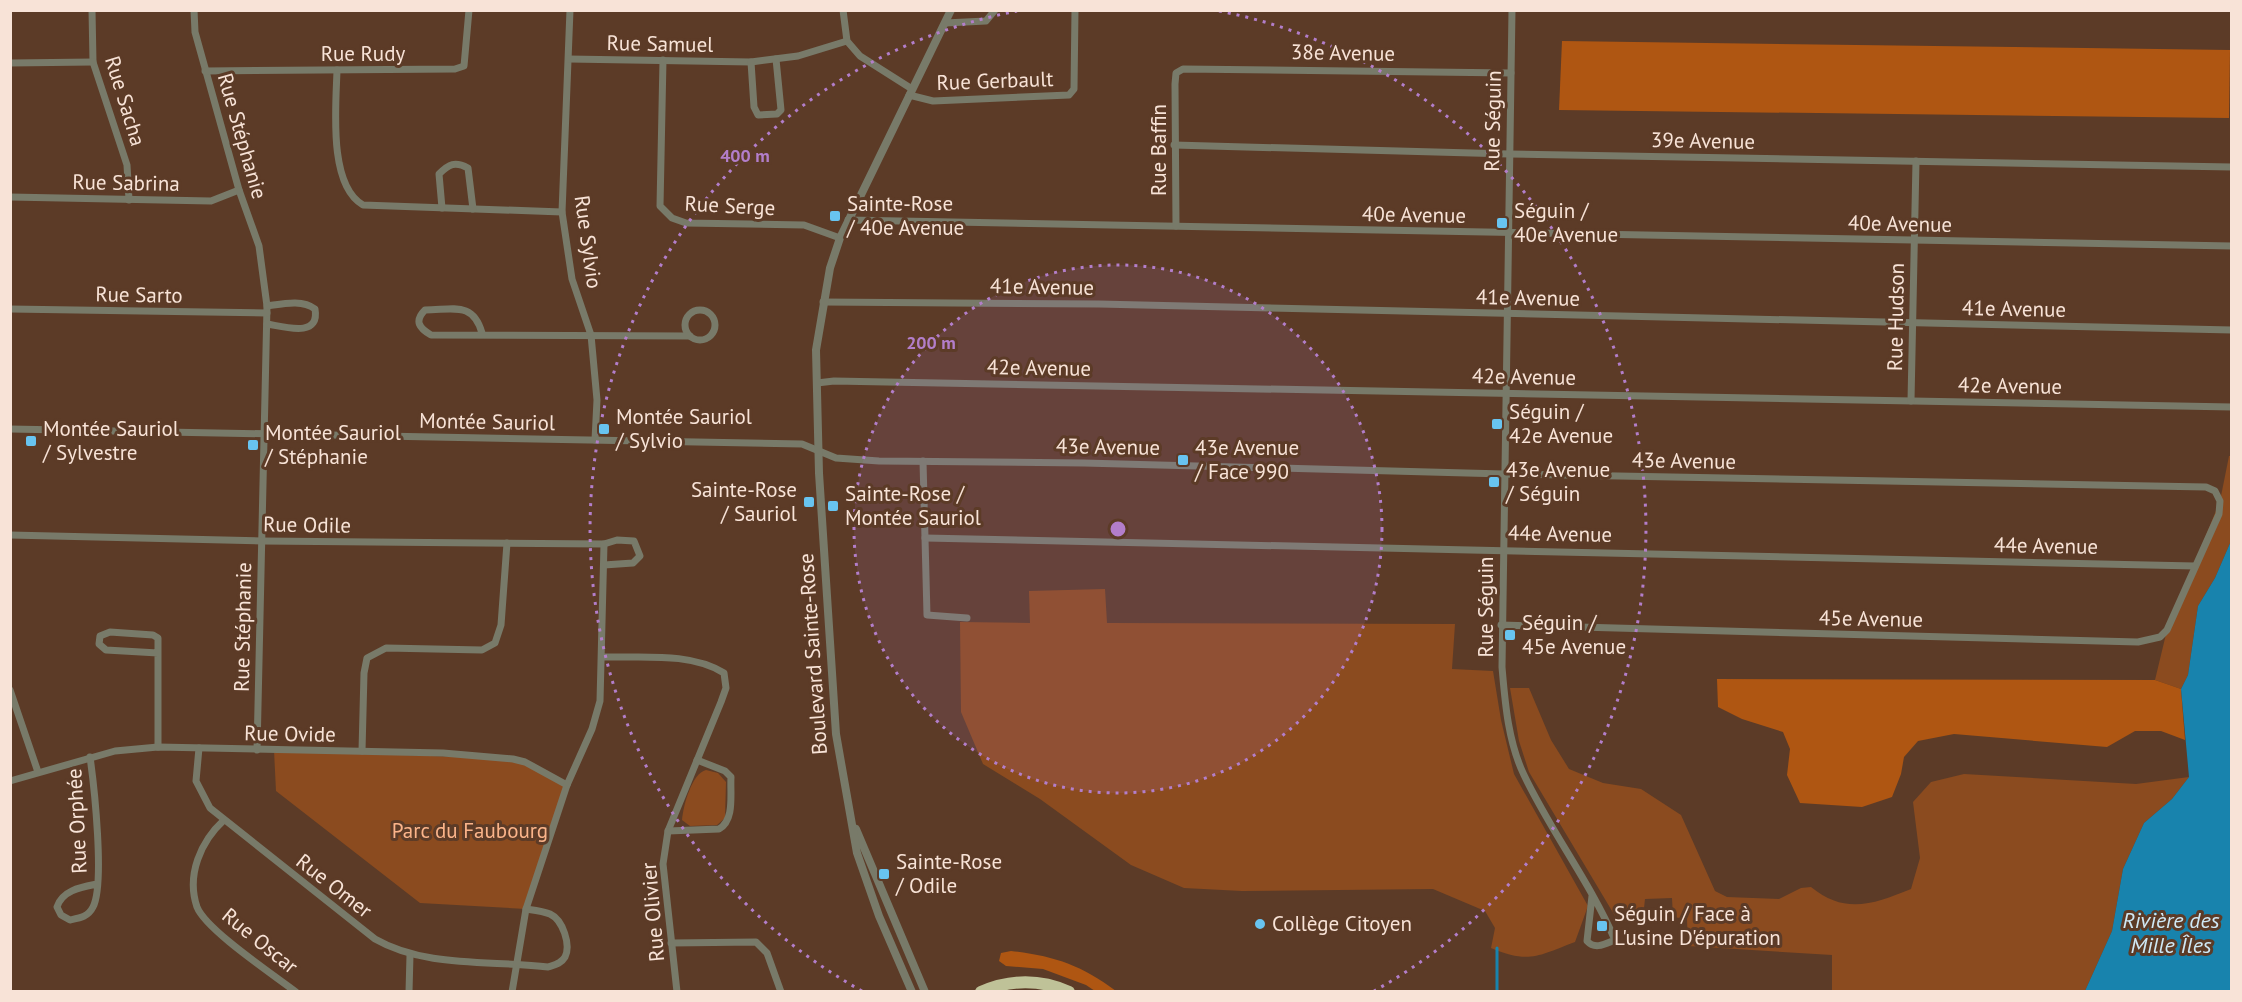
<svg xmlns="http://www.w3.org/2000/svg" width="2242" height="1002" font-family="'PT Sans',sans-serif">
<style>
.green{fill:#8b4b1f}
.forest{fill:#af5612}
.water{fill:#1883ad}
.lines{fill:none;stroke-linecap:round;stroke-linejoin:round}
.stream{stroke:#1883ad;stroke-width:3}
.minor{stroke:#787a69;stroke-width:7}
.tertiary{stroke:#787a69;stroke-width:8}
.motorway{stroke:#bfc298;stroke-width:12}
.ring{fill:none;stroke:#b37eca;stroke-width:3;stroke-dasharray:3 6}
.poi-dot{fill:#68c4f0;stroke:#5c3b27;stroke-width:2}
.labels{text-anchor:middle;stroke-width:6;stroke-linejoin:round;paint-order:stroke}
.street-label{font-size:21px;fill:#f8e3d7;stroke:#5c3b27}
.poi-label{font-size:21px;fill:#f8e3d7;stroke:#5c3b27;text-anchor:start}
.park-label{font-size:21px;fill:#fbb48a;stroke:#5c3b27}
.water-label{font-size:22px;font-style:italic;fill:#cfe9f6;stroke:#5c3b27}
.centre{fill:#b37eca;stroke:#5c3b27;stroke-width:3}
.ring-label{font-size:18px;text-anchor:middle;font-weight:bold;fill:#b37eca;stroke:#5c3b27;stroke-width:6;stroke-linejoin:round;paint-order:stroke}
</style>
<rect width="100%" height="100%" fill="#5c3b27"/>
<g class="green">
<polygon points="2229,456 2231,456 2231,541 2215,578 2198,606 2188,675 2181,689 2155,680 2167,630 2220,501"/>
<path d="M 1105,589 L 1107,623 L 1455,624 L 1452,669 L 1493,671 L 1501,720 L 1514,774 L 1588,906 L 1575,942 C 1538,956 1529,964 1491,948 L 1495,928 L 1485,911 L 1433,889 L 1242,891 L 1184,888 L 1131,865 L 1040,799 L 983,764 L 961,712 L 960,622 L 1030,623 L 1029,591 Z"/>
<path d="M 1510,688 L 1529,688 L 1551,740 L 1569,769 L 1603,783 L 1641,789 L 1681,815 L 1715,891 L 1727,897 L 1779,899 L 1801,888 L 1811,887 C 1845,915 1874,904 1911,889 L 1920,858 L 1913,802 L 1931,782 L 1964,774 L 2136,784 L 2189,777 L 2172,799 L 2144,823 L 2123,869 L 2112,931 L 2085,991 L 1832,991 L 1832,955 L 1688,946 L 1687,919 L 1673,917 L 1672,898 L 1645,899 L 1643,917 L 1629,922 L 1618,921 L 1529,772 L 1519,741 Z"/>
<polygon points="274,750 513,759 567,785 526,909 420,903 276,791"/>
<path d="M 706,770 L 718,773 L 726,782 L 725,818 L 717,825 L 690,826 L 682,820 C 683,806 692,773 706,770 Z"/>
</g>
<g class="forest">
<polygon points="1562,41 2230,50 2229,118 1559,110"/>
<polygon points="1717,679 2155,680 2181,689 2185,740 2161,731 2135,731 2107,747 1954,734 1918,741 1904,757 1901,774 1892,797 1862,807 1800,803 1787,775 1790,749 1783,732 1742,719 1718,707"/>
<path d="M 1011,951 C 1054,956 1081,965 1116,991 L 1095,991 L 1086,985 L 1043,969 L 1006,966 L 999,961 L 1001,953 Z"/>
</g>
<polygon class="water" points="2231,541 2231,991 2085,991 2112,931 2123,869 2144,823 2172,799 2189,777 2181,689 2188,675 2198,606 2215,578"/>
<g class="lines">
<polyline class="stream" points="1497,992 1497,948"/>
<g class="minor">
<polyline points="92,10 93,62 127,165 129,200"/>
<polyline points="194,10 195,32 239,190 259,246 267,306 257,750"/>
<polyline points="570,10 562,212 572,279 591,335 597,400 595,440"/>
<polyline points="843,10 847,41 860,56 912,89"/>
<path d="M 1512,10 L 1502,667 C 1505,702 1508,742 1524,775 C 1551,832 1590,882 1615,940 C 1605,944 1595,950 1587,941 L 1592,896"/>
<polyline points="945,23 986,21 995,10"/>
<polyline points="569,59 751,62 798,56 847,41"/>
<polyline points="663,60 660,206 672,218 686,223 804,225 840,238"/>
<polyline points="751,62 754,107 758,115 777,114 781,110 776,59"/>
<polyline points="10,63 93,62"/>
<path d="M 337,70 C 336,106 328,185 363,205 L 562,212"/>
<polyline points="205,71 455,69 464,66 469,10"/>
<polyline points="909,95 933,101 1069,95 1074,89 1075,10"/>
<polyline points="1174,145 1509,154 2232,167"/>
<polyline points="10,197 211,201 239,190"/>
<path d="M 442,208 L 439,174 C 449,164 455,161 468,168 L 473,209"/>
<polyline points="848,220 2232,246"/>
<polyline points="1176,226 1175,84 1176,73 1183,69 1511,73"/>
<polyline points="823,302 1099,304 2232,330"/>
<path d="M 267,306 C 282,304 302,299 315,309 C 320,338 285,327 267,324"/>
<polyline points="10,309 267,313"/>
<circle cx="700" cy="325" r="15"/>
<path d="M 482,333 C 473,301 453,310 425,310 C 414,321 419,328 431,335 L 690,336"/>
<polyline points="817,383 834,381 2232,407"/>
<polyline points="1911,401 1916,161"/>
<polyline points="10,429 802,444 836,458 879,461 1084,463 1504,474 2206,487 2215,491 2220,501 2219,514 2167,630 2160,637 2138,642 1501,625"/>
<polyline points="923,461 927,615 967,618"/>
<polyline points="10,535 262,541 604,544 617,540 634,541 640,556 633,563 604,565"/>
<polyline points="925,538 2195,566"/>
<polyline points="158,653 106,650 99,644 100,636 110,632 153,635 158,638 158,747"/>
<path d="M 604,657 C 642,658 691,652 724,673 L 726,688 L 721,702 L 668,831 L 663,864 L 677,992"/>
<polyline points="10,690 38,772"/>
<path d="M 199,748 L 196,781 L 210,808 L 375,939 C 425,968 492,960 548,967 C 554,965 561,964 565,957 C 571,945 563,920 550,914 C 543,911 533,910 526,909"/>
<polyline points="362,751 364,673 367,658 386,648 482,650 495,643 501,625 507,543"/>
<path d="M 90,757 C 94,785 105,884 93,907 C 88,917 80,918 70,920 L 61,915 L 57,907 C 62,890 82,887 97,884"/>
<polyline points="10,781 115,751 158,747 443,753 513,759 525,762 567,785"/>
<path d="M 224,820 C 201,841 186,875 197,907 C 206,930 274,975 296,992"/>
<path d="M 668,831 L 719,829 C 735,820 730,794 731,777 L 725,771 L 697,760"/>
<polyline points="671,943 756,942 767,953 781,992"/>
<polyline points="409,992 410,955"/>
<polyline points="512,992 526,909 567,785 592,729 600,701 604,544"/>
</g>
<g class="tertiary">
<polyline points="856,829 925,992"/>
<polyline points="912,992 879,916 857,853 836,734 819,473 816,350 830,268 840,238 951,10"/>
</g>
<path class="motorway" d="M 981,992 C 1010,979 1041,979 1069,992"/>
</g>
<circle cx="1118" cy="529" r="264" fill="#b37eca" fill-opacity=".12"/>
<g class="ring">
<circle cx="1118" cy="529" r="264"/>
<path d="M862 991A528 528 0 0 1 1017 11M1219 11A528 528 0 0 1 1374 991"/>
</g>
<g class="poi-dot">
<rect x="829" y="210" width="12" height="12" rx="3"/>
<rect x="1496" y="217" width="12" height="12" rx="3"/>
<rect x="1491" y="418" width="12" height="12" rx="3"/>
<rect x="598" y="423" width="12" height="12" rx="3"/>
<rect x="25" y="435" width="12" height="12" rx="3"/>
<rect x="247" y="439" width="12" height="12" rx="3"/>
<rect x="1177" y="454" width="12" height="12" rx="3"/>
<rect x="1488" y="476" width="12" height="12" rx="3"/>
<rect x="803" y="496" width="12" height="12" rx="3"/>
<rect x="827" y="500" width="12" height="12" rx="3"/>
<rect x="1504" y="629" width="12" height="12" rx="3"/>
<rect x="878" y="868" width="12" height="12" rx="3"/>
<circle cx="1260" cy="924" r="6"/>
<rect x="1596" y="920" width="12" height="12" rx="3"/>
</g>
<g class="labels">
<g class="street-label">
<text transform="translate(660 44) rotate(1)" y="7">Rue Samuel</text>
<text transform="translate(1343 53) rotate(1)" y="7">38e Avenue</text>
<text x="363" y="61">Rue Rudy</text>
<text transform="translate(995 81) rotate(-2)" y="7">Rue Gerbault</text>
<text transform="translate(125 101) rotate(73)" y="7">Rue Sacha</text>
<text transform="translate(1493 121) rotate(-89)" y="7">Rue Séguin</text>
<text transform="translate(242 136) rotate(74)" y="7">Rue Stéphanie</text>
<text transform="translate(1703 141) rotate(1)" y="7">39e Avenue</text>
<text transform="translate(1159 150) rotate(-90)" y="7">Rue Baffin</text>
<text transform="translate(126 183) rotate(1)" y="7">Rue Sabrina</text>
<text transform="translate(730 206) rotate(3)" y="7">Rue Serge</text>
<text transform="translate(1414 215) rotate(1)" y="7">40e Avenue</text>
<text transform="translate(1900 224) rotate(1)" y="7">40e Avenue</text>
<text transform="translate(588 242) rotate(82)" y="7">Rue Sylvio</text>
<text transform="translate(1042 287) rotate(1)" y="7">41e Avenue</text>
<text transform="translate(139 295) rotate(1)" y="7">Rue Sarto</text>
<text transform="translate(1528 298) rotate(1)" y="7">41e Avenue</text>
<text transform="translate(2014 309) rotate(1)" y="7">41e Avenue</text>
<text transform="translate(1896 317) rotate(-89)" y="7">Rue Hudson</text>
<text transform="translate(1039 368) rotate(1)" y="7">42e Avenue</text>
<text transform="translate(1524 377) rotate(1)" y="7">42e Avenue</text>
<text transform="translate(2010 386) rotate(1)" y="7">42e Avenue</text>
<text transform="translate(487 422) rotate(1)" y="7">Montée Sauriol</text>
<text transform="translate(1108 447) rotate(1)" y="7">43e Avenue</text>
<text transform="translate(1684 461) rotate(1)" y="7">43e Avenue</text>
<text transform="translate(307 525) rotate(1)" y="7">Rue Odile</text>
<text transform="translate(1560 534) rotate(1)" y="7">44e Avenue</text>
<text transform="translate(2046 546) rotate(1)" y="7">44e Avenue</text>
<text transform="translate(1486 607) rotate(-90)" y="7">Rue Séguin</text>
<text transform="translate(1871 619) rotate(1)" y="7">45e Avenue</text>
<text transform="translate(243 627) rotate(-89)" y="7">Rue Stéphanie</text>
<text transform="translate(813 654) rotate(-94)" y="7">Boulevard Sainte-Rose</text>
<text transform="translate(290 734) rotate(1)" y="7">Rue Ovide</text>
<text transform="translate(77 821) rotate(-93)" y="7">Rue Orphée</text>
<text transform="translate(334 886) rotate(38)" y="7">Rue Omer</text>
<text transform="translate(653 912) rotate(-95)" y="7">Rue Olivier</text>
<text transform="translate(260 941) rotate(39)" y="7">Rue Oscar</text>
</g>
<g class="poi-label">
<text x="847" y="211">Sainte-Rose<tspan x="847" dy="24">/ 40e Avenue</tspan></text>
<text x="1514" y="218">Séguin /<tspan x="1514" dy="24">40e Avenue</tspan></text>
<text x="1509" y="419">Séguin /<tspan x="1509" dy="24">42e Avenue</tspan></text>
<text x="616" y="424">Montée Sauriol<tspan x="616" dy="24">/ Sylvio</tspan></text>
<text x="43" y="436">Montée Sauriol<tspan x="43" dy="24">/ Sylvestre</tspan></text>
<text x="265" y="440">Montée Sauriol<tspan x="265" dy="24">/ Stéphanie</tspan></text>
<text x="1195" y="455">43e Avenue<tspan x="1195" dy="24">/ Face 990</tspan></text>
<text x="1506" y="477">43e Avenue<tspan x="1506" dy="24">/ Séguin</tspan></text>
<text x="797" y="497" text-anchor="end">Sainte-Rose<tspan x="797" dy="24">/ Sauriol</tspan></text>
<text x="845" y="501">Sainte-Rose /<tspan x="845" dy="24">Montée Sauriol</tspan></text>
<text x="1522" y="630">Séguin /<tspan x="1522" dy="24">45e Avenue</tspan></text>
<text x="896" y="869">Sainte-Rose<tspan x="896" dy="24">/ Odile</tspan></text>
<text x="1614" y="921">Séguin / Face à<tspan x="1614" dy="24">L'usine D'épuration</tspan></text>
<text x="1272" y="931">Collège Citoyen</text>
</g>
<g class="park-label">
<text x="470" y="838">Parc du Faubourg</text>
</g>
<g class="water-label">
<text x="2171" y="928">Rivière des<tspan x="2171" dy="25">Mille Îles</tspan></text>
</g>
</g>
<circle cx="1118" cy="529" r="9" class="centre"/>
<g class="ring-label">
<text x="745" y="162">400 m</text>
<text x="931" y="349">200 m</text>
</g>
<rect width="2242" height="1002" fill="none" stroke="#f8e3d7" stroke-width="24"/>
</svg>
